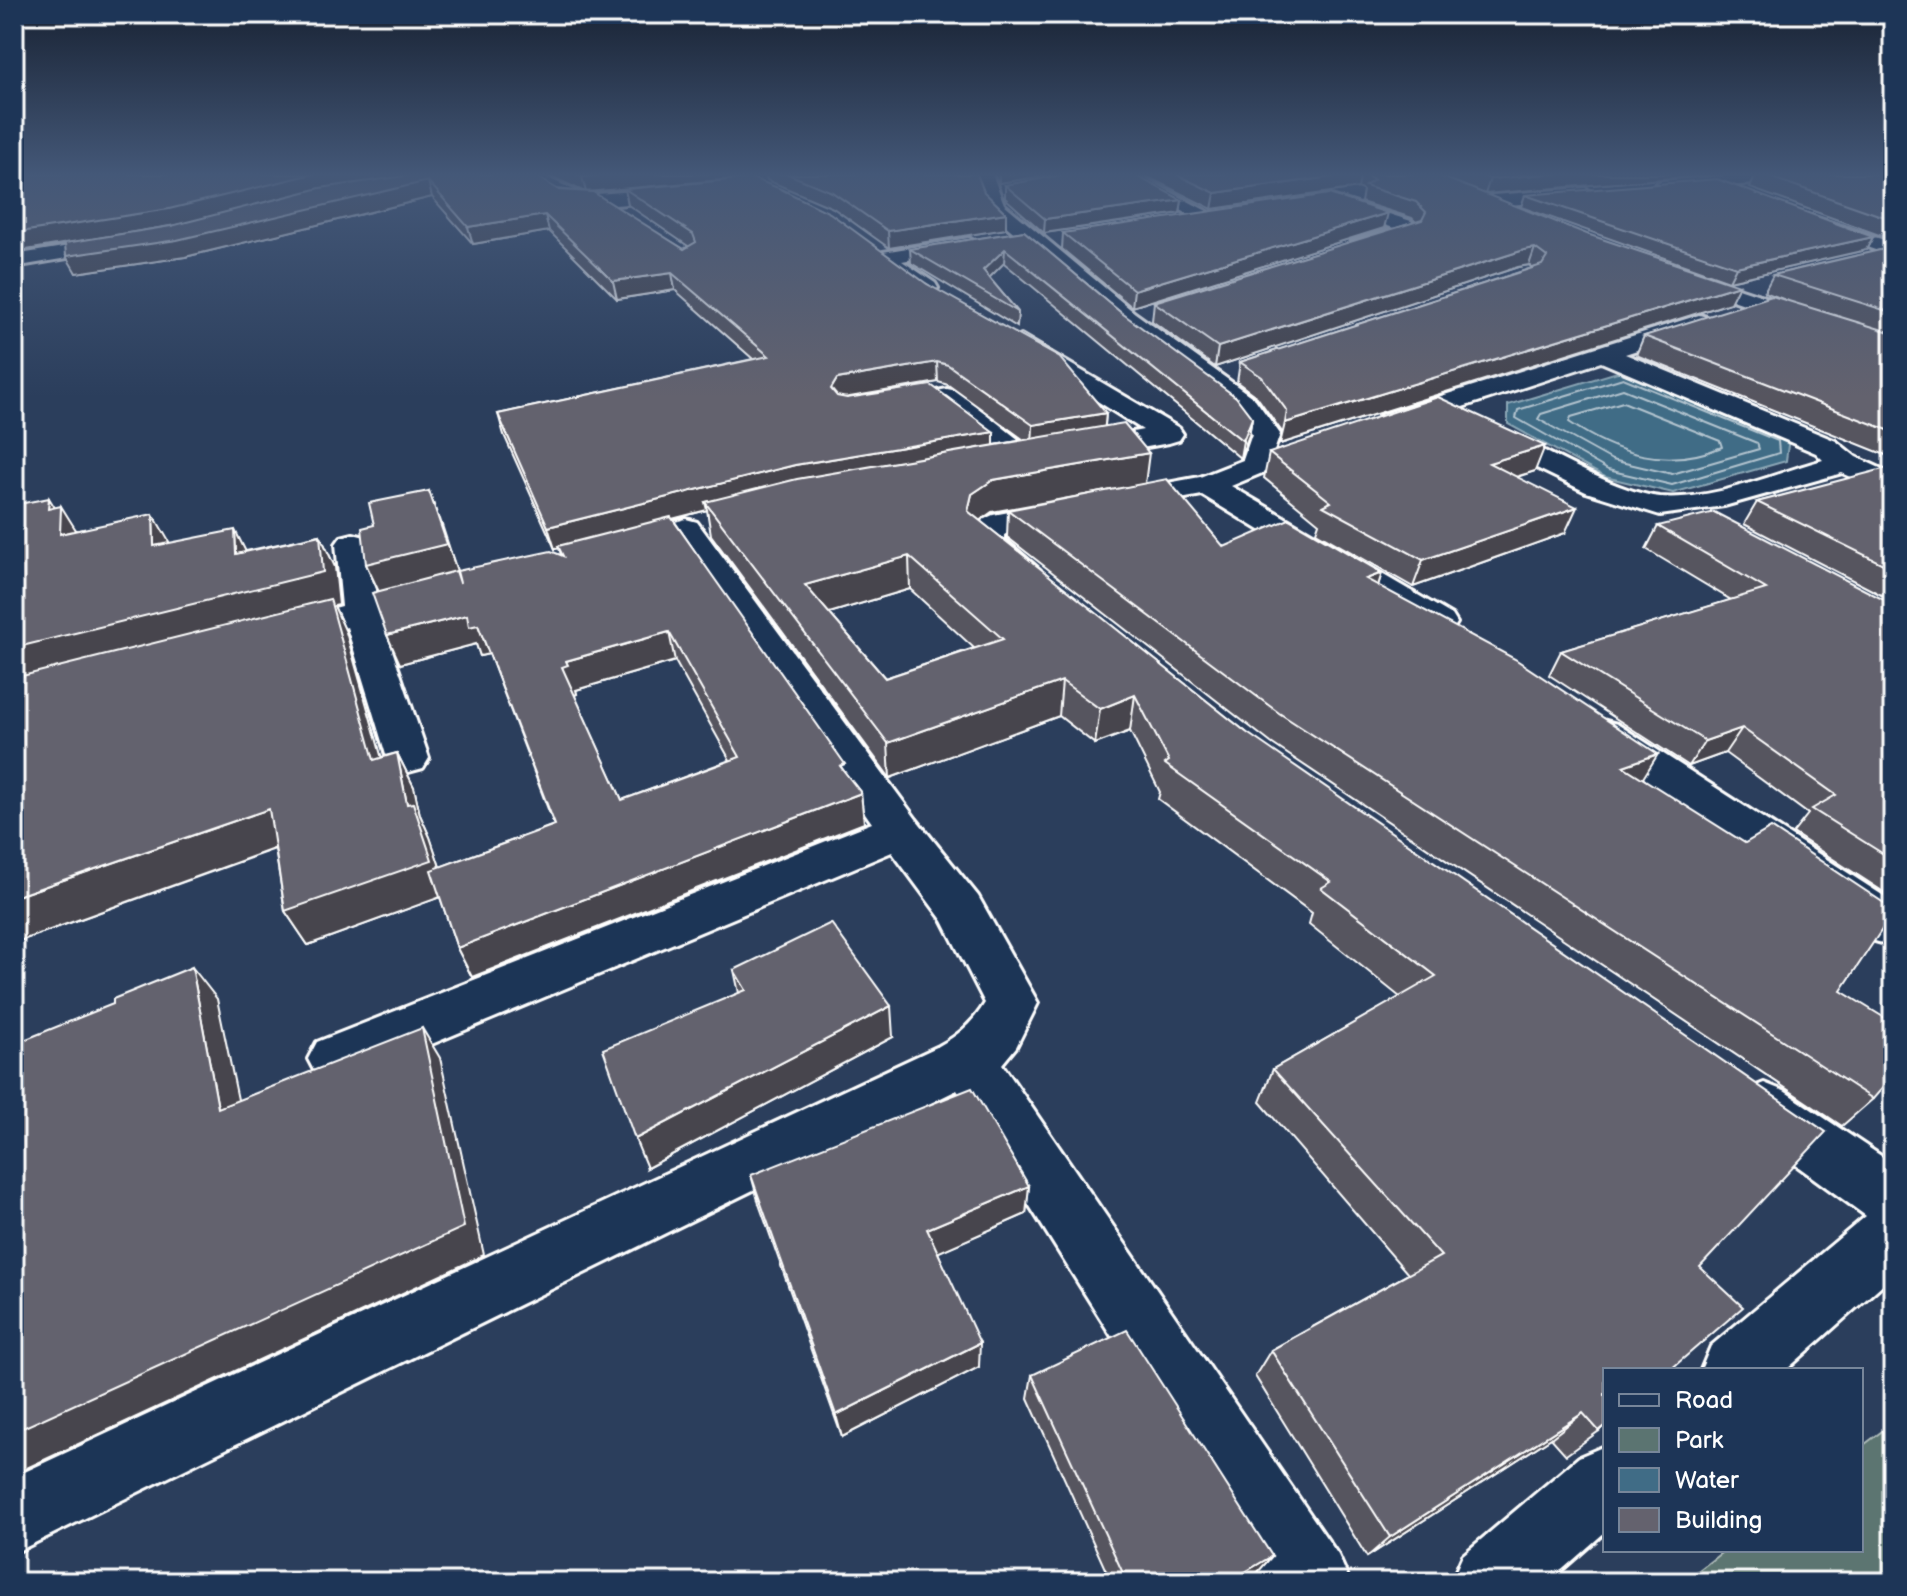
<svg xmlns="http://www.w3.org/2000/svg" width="1907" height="1596" font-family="'Balsamiq Sans',sans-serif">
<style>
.green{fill:#5b7471;stroke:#adbab8;stroke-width:2}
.water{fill:#406c86;stroke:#8ca7b6;stroke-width:2}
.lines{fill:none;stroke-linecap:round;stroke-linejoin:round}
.shore{stroke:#b3c4cf;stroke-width:2}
.minor-casing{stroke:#fff;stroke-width:6}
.minor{fill:#1d3557;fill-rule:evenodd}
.wall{fill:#56545f;stroke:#fff;stroke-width:2;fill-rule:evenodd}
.shaded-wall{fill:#46454d;stroke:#fff;stroke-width:2}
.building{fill:#64626e;stroke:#fff;stroke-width:2;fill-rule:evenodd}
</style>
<rect width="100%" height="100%" fill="#2b3e5c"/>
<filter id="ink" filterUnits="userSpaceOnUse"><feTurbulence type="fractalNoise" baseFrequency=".0125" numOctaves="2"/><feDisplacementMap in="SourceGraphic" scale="16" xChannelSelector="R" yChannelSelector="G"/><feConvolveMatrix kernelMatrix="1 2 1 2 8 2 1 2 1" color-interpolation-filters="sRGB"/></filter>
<g filter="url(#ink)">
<polygon class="green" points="1893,1423 1893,1582 1686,1580 1725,1550 1861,1550 1861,1447"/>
<polygon class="water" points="1624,370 1789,437 1786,461 1673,493 1605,477 1508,424 1508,405"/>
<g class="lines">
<g class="shore">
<polygon points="1623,378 1778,441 1779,453 1672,485 1608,470 1516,418 1518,410"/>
<polygon points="1623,389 1757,443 1759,449 1672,474 1612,460 1538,419 1541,414"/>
<path d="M 1623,402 L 1720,441 L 1722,447 C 1667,470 1616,454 1569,422 L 1571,417 Z"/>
</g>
<defs>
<g id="minor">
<path d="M 517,174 L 539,174 L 585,195 L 684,187 L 693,192 L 684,197 C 629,203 560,221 517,174 Z"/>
<path d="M 974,174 L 992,174 L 1004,204 L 1135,313 L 1255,399 L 1280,434 L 1267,471 L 1231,486 L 1452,615 L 1457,623 L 1452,631 L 1439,634 L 1426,631 L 1202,495 L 1013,530 L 1004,535 L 1004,539 L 1040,570 L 1035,577 C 1011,583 984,562 970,542 C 972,525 978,522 993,515 L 1200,477 L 1243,460 L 1252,434 L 1235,411 L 1119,323 L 989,211 Z"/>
<polygon points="1114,174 1136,174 1220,218 1217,222 1203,222"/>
<polygon points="1750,174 1828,174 1819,179 1661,191 1652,186 1661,181"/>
<polygon points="1585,188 1594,193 1591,197 1480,208 1471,202 1480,196"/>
<polygon points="1329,195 1411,221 1419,230 1416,234 1358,252 1351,250 1348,246 1351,242 1394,228 1322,205 1322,197"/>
<polygon points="1812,216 1893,243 1893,256 1805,226 1802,222"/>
<polygon points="125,237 135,243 132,247 14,267 14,255"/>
<polygon points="969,238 979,244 976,248 902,261 935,283 938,288 927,295 873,258 883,252"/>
<polygon points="1678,268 1893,339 1893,354 1670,279 1667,274 1670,269"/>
<path d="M 1699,315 L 1707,317 L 1711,322 L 1707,327 L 1625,354 L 1836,441 L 1856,457 L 1893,474 L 1893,495 L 1842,473 L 1724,506 L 1660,515 L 1586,492 L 1475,438 L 1471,432 L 1475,426 L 1495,426 C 1539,446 1614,492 1660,497 C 1714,501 1773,474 1823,460 L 1816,453 L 1601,362 L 1401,427 L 1381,427 L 1377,421 L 1381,415 Z"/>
<polygon points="1021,335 1179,428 1183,434 1179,440 1169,443 1081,459 1071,456 1066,450 1071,444 1143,430 1012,347 1009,342"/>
<polygon points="947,389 957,391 1037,454 1042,460 1037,466 1017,466 937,403 934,397 937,391"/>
<path d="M 686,519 L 697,522 L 916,819 L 978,896 L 1038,1003 L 1016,1047 L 1002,1064 L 1338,1555 L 1350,1582 L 1266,1582 L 957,1090 L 14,1553 L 14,1477 L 939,1046 C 959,1035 973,1023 985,1003 L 943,921 L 892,852 L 355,1076 L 336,1083 L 317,1076 L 308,1059 L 317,1042 L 872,823 L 670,529 L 675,522 Z"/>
<polygon points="353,534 365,537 370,544 377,597 436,581 448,585 454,592 448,599 381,618 429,758 423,768 408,772 393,768 387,758 347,627 282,644 269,641 264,633 269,625 342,606 336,544 341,537"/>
<polygon points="1602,720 1617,724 1893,902 1893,946 1875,941 1587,742 1581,733 1587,724"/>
<polygon points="1764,1083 1784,1091 1893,1164 1893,1275 1786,1370 1701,1370 1711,1346 1866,1216 1744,1127 1735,1109 1744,1091"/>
<polygon points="1605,1446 1605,1532 1548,1582 1451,1582 1463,1555 1579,1457"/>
</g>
</defs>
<use href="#minor" class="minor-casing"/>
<use href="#minor" class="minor"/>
</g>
<g class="wall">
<path d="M 14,174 L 417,174 L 585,192 L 546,174 L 744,174 L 743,178 L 588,192 L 684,249 L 688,246 L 628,205 L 625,189 L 927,284 L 1106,413 L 1105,426 L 1145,483 L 1224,547 L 1382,573 L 1378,586 L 1643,778 L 1841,991 L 1873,1099 L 1842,1126 L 1271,743 L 1007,537 L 1008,510 L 1061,500 L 992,512 L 980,521 L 1246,732 L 1700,1267 L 1599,1431 L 1566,1455 L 1551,1438 L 1367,1557 L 1255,1376 L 1271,1350 L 1408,1274 L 1260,1102 L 1273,1069 L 1400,997 L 1309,924 L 1312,913 L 1158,799 L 1160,792 L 1130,731 L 1095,744 L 1059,716 L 890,778 L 711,535 L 707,510 L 673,519 L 846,774 L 861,793 L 864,823 L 472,977 L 457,948 L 440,897 L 308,945 L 285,911 L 275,849 L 14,943 L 14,505 L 55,508 L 76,530 L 170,543 L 246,551 L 320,535 L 335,567 L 339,605 L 334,606 L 346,632 L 381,757 L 397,753 L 414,787 L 420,815 L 430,837 L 440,867 L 554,825 L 489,654 L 480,656 L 476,644 L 400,664 L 387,635 L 378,591 L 366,564 L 440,519 L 458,574 L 561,555 L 559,548 L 555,549 L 504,435 L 498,414 L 753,359 L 675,290 L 617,299 L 549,231 L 473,244 L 432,197 L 185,257 L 76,273 L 65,243 L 14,252 ZM 938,382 L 948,385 L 1024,440 L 994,445 L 994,432 L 845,398 ZM 910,589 L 974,648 L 885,678 L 829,613 ZM 675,661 L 730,760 L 622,800 L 574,695 L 577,694 L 576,690 Z"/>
<polygon points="764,174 977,174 984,192 1006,213 1006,229 889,248 833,208 767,180"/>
<polygon points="994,174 1055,174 999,183"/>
<polygon points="1142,174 1720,174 1486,194 1730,303 1280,444 1282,432 1257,397 1237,382 1240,362 1532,268 1529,265 1518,267 1215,367 1152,321 1154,302 1416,222 1412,218 1361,202 1363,191 1358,188 1212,209"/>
<polygon points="1756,174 1893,174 1893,240 1750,188"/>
<polygon points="1005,185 1182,200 1180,213 1044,233 1005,198"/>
<polygon points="1525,195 1873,237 1866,250 1729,281 1521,207"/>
<polygon points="1384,228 1132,307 1062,249 1063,233"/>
<polygon points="1024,231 1119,311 1252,418 1249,435 1240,458 1004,263 989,278 1018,312 1017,327 911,263 910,249"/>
<polygon points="1893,247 1893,458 1636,355 1644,336 1786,300 1764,292 1773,275"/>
<polygon points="1269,453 1535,471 1517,477 1565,533 1413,587 1316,532 1319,523 1264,478"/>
<polygon points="1893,464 1893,601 1744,524 1757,502 1890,469"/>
<polygon points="1658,526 1886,601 1893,601 1893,898 1793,833 1808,814 1725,753 1689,766 1549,675 1561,651 1731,600 1646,549"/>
<polygon points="734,970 893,1037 647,1168 739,993"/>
<polygon points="751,1175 1029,1186 1026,1214 938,1252 979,1367 842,1437 759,1204"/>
<polygon points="1032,1375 1272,1556 1257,1573 1241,1582 1111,1582 1028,1398"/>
</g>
<g class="shaded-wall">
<polygon points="313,174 417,174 176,225 14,252 14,233"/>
<polygon points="613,174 744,174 743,178 586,192 582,177"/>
<polygon points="999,174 1055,174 999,183"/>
<polygon points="1352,174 1361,174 1358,188 1212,209 1215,193"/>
<polygon points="1546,174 1720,174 1485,194 1490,179"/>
<polygon points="428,181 432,197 185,257 76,273 66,256"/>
<polygon points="1182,200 1180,213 1044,233 1045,219"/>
<polygon points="1006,213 1006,229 889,248 888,231"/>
<polygon points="1388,213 1384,228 1132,307 1134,290"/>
<polygon points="545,215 549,231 473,244 468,227"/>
<polygon points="1873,237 1866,250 1729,281 1736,267"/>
<polygon points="1535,248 1529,265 1518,267 1215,367 1218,347 1524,250"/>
<polygon points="1005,249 1004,263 983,284 983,270"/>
<polygon points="672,273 675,290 617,299 613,281"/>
<polygon points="1739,285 1730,303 1280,444 1285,423"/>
<polygon points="937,362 938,382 838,399 831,389 837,379"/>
<polygon points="1106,413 1104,434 1032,446 1033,425"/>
<polygon points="1252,418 1249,435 1240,458 1243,441"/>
<polygon points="994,432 994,453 705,502 707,510 555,549 548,527 795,465"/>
<polygon points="1545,446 1535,471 1480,488 1489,463"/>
<polygon points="1149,453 1145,484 992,512 972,526 968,511 972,494 993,480"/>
<polygon points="429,491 458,574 380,594 366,564"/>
<polygon points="49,498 60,516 61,506 81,538 60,534 48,509"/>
<polygon points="1577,507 1565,533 1413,587 1423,560"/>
<polygon points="153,514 171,545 154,546"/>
<polygon points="235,530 251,562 236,554"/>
<polygon points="320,535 335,567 339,605 334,606 346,632 392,794 14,688 14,648"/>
<polygon points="909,556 910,589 809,619 805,585"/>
<polygon points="1382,573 1373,601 1366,579"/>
<polygon points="467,615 478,625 489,654 480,656 476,644 400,664 387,635"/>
<polygon points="669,632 675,661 576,690 577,694 571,696 562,667 566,661"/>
<polygon points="1062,681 1059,716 890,778 888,743"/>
<polygon points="1135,695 1130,731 1095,744 1100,709"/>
<polygon points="1742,728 1725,753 1689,766 1705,741"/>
<polygon points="397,753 414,787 420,815 430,837 449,894 308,945 285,911 407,804"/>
<polygon points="1658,754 1640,783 1623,766"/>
<polygon points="861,793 864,823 472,977 457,948"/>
<polygon points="269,809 290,843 14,943 14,897"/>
<polygon points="192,967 217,999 246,1138 218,1108"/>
<polygon points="891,1006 893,1037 647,1168 635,1139"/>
<polygon points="422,1028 440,1058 484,1255 14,1474 14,1432"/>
<polygon points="1029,1186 1026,1214 928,1257 927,1229"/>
<polygon points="980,1343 979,1367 842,1437 836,1415"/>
<polygon points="1583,1413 1551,1438 1367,1557 1390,1537"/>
<polygon points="1272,1556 1257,1573 1241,1582 1228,1582"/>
</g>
<g class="building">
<polygon points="14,174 313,174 169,209 14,233"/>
<polygon points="419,174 532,174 559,190 593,192 684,249 696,242 693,234 625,189 752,178 781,189 830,213 927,284 1060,358 1106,413 1033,425 948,365 937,362 837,379 831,389 837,396 847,398 931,385 994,432 795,465 548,527 498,414 769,356 672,273 613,281 545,215 468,227 428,181 177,240 66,256 65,243 171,226 320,188"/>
<polygon points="576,174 613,174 582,177"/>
<polygon points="788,174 977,174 984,192 1006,213 888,231 832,192"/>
<polygon points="1067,174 1133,174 1182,200 1045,219 1005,185"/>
<polygon points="1175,174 1352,174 1215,193"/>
<polygon points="1363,174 1435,174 1587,234 1739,285 1285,423 1287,411 1262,377 1240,362 1542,265 1547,257 1535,248 1524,250 1218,347 1154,302 1422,220 1426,212 1416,202 1365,186 1374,180"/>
<polygon points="1478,174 1546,174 1490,179"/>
<polygon points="1761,174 1893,174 1893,220"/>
<polygon points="1717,179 1873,237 1736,267 1525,195"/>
<polygon points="1329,194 1388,213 1134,290 1063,233"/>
<polygon points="1024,231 1119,311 1236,397 1252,418 1243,441 1005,249 983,270 1018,312 910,249"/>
<polygon points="1893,247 1893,313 1773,275"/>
<polygon points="1772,296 1893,333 1893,432 1644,336"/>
<polygon points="1438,397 1545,446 1489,463 1577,507 1423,560 1323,506 1331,502 1269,453"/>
<path d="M 1124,423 L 1149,453 L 993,480 L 972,494 L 968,511 L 1246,732 L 1826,1132 L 1700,1267 L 1743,1307 L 1670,1370 L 1605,1370 L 1605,1426 L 1599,1431 L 1583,1413 L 1390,1537 L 1271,1350 L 1441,1256 L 1273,1069 L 1436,976 L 1321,888 L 1331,882 L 1165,764 L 1169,761 L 1135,695 L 1100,709 L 1062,681 L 888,743 L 705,502 L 797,479 ZM 909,556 L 1003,639 L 885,678 L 805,585 Z"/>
<polygon points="1887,468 1893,470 1893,569 1757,502"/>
<polygon points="1167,479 1224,547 1289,519 1382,573 1366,579 1515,659 1658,754 1623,766 1745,843 1771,828 1893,909 1893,913 1841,991 1893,1023 1893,1076 1873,1099 1279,713 1008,510"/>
<polygon points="429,491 447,544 366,564 362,528 374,525 369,503"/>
<polygon points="49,498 48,509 61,506 60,534 153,514 154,546 235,530 236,554 320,535 323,572 14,648 14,505"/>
<polygon points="1714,512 1886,601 1893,601 1893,860 1812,809 1836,795 1742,728 1705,741 1561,651 1766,589 1658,526"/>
<path d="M 671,517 L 845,764 L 840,766 L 861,793 L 457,948 L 431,870 L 555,825 L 478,625 L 469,627 L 467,615 L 387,635 L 372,593 L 456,571 L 460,583 L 457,571 L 551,551 L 563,556 L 558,546 ZM 669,632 L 740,757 L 622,800 L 562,667 L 568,665 L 566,661 Z"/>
<polygon points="330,599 374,760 397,753 407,804 413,803 432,860 285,911 269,809 14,897 14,678"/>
<polygon points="831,923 891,1006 635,1139 603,1049 746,990 734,970"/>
<polygon points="192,967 218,1108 422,1028 464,1227 14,1432 14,1044 113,1004 113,999"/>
<polygon points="972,1088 1029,1186 927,1229 980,1343 836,1415 751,1175"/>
<polygon points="1127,1330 1272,1556 1228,1582 1127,1582 1032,1375"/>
</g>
</g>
<linearGradient id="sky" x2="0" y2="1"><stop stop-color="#182233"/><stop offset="0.44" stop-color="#445878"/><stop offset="1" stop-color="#445878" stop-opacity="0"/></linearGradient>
<rect width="1907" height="397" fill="url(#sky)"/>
<rect width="1907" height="1596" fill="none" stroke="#1d3557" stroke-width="48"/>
<rect x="24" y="24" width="1859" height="1548" fill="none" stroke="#fff" stroke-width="3" filter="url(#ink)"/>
<rect x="1603" y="1368" width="260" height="184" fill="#1d3557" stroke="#77869a" stroke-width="2"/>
<rect x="1619" y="1394" width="40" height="12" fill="#1d3557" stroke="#77869a" stroke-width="2"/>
<text x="1675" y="1408" font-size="24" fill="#ffffff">Road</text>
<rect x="1619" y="1428" width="40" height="24" fill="#5b7471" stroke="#77869a" stroke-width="2"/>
<text x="1675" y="1448" font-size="24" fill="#ffffff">Park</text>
<rect x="1619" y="1468" width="40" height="24" fill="#406c86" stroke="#77869a" stroke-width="2"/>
<text x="1675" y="1488" font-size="24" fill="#ffffff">Water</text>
<rect x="1619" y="1508" width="40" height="24" fill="#64626e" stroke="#77869a" stroke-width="2"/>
<text x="1675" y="1528" font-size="24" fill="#ffffff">Building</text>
</svg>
